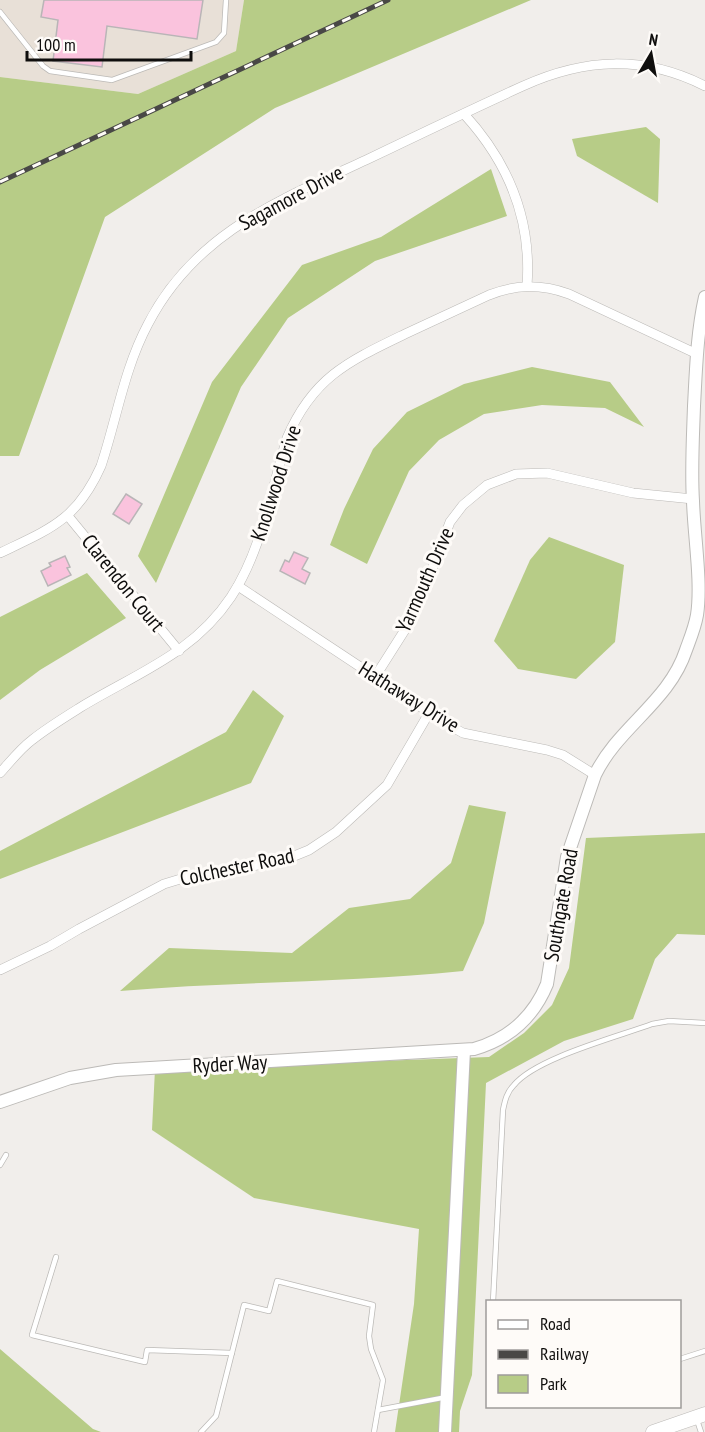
<svg xmlns="http://www.w3.org/2000/svg" width="705" height="1432" font-family="'PT Sans Narrow',sans-serif">
<style>
.built{fill:#e8e0d7}
.green{fill:#b7cc87}
.building{fill:#fac3dd;stroke:#b9b5b7;stroke-width:1.5}
.lines{fill:none;stroke-linecap:round;stroke-linejoin:round}
.service-casing{stroke:#bcbab7;stroke-width:6}
.minor-casing{stroke:#bcbab7;stroke-width:10}
.tertiary-casing{stroke:#bcbab7;stroke-width:14}
.secondary-casing{stroke:#bcbab7;stroke-width:15}
.service{stroke:#fff;stroke-width:4.5}
.minor{stroke:#fff;stroke-width:9}
.tertiary{stroke:#fff;stroke-width:12}
.secondary{stroke:#fff;stroke-width:14}
.rail-casing{stroke:#494846;stroke-width:5}
.rail{stroke:#fefbf8;stroke-width:3;stroke-dasharray:9;stroke-linecap:butt}
.labels{text-anchor:middle;stroke-width:6;stroke-linejoin:round;paint-order:stroke}
.street-label{font-size:21px;fill:#0f0e0d;stroke:#fefbf8}
</style>
<rect width="100%" height="100%" fill="#f1eeeb"/>
<polygon class="built" points="0,0 244,0 236,51 138,94 0,77"/>
<g class="green">
<polygon points="244,0 531,0 275,108 105,217 19,456 0,456 0,77 138,94 236,51"/>
<polygon points="646,127 660,139 658,203 577,156 572,139"/>
<polygon points="491,169 507,216 375,261 288,318 241,387 156,583 138,556 212,382 302,265 381,237"/>
<polygon points="532,367 610,382 644,427 605,408 542,405 484,414 439,440 409,471 367,564 330,545 344,509 373,449 407,412 464,384"/>
<polygon points="549,537 624,565 615,642 576,679 518,669 494,641 530,560"/>
<polygon points="87,573 126,618 40,670 0,700 0,617"/>
<polygon points="253,690 284,716 251,783 0,879 0,851 226,732"/>
<path d="M 469,805 L 506,812 L 484,923 L 463,971 C 349,983 234,981 120,991 L 169,948 L 292,953 L 349,908 L 410,899 L 451,863 Z"/>
<polygon points="705,833 705,935 677,934 655,959 633,1019 564,1041 486,1083 472,1375 460,1411 459,1432 395,1432 414,1304 419,1229 254,1198 152,1130 155,1069 489,1057 524,1033 552,1005 569,968 586,838"/>
<polygon points="0,1349 93,1429 101,1432 0,1432"/>
</g>
<g class="building">
<polygon points="44,0 203,0 197,39 107,26 102,67 53,61 58,20 41,17"/>
<polygon points="126,494 142,504 129,524 113,514"/>
<polygon points="294,552 308,558 302,569 310,573 305,584 280,571 285,560 289,562"/>
<polygon points="65,556 70,567 67,568 71,575 48,586 41,571 51,566 49,563"/>
</g>
<g class="lines">
<defs>
<g id="service">
<polyline points="0,12 43,66 50,71 112,80 216,42 224,33 226,0"/>
<polyline points="0,1165 6,1155"/>
<polyline points="56,1257 32,1335 145,1362 147,1350 232,1353"/>
<path d="M 493,1302 L 503,1110 C 505,1100 507,1092 514,1085 C 536,1058 617,1037 652,1024 L 669,1021 L 705,1023"/>
<polyline points="680,1359 705,1351"/>
<polyline points="378,1410 447,1397"/>
<polyline points="697,1420 701,1432"/>
<polyline points="201,1432 216,1416 244,1305 269,1311 277,1281 373,1305 369,1336 371,1349 383,1380 374,1432"/>
</g>
<g id="minor">
<path d="M 464,114 C 508,162 532,219 527,286"/>
<polyline points="68,516 179,651"/>
<path d="M 0,553 C 50,529 77,520 101,466 C 117,418 124,369 148,324 C 195,233 278,201 366,160 C 418,135 470,110 523,86 C 585,58 643,55 705,86"/>
<polyline points="238,586 445,723 463,733 547,750 563,755 595,775"/>
<polyline points="375,677 408,625 422,596 450,522 463,505 487,485 516,474 547,473 633,493 693,499"/>
<path d="M 0,773 C 10,762 20,749 32,740 C 47,728 65,717 81,707 C 137,673 193,654 231,597 C 262,550 271,491 287,438 C 313,377 349,361 405,334 C 433,321 461,308 489,295 C 516,284 541,284 569,294 L 697,354"/>
<polyline points="0,970 50,946 79,929 164,884 187,877 282,861 309,850 336,832 387,785 429,713"/>
</g>
<g id="tertiary">
<path d="M 0,1102 L 70,1078 L 116,1070 L 474,1049 C 509,1039 533,1018 547,984 L 567,857 L 595,775 C 618,727 669,702 686,650 C 690,639 695,627 697,615 C 702,582 694,536 693,501 C 691,470 693,437 694,406 C 696,369 697,333 705,297"/>
<polyline points="445,1432 464,1050"/>
</g>
<polyline id="secondary" points="653,1432 705,1414"/>
</defs>
<use href="#service" class="service-casing"/>
<use href="#minor" class="minor-casing"/>
<use href="#tertiary" class="tertiary-casing"/>
<use href="#secondary" class="secondary-casing"/>
<use href="#service" class="service"/>
<use href="#minor" class="minor"/>
<use href="#tertiary" class="tertiary"/>
<use href="#secondary" class="secondary"/>
<defs>
<polyline id="rail" points="0,182 388,0"/>
</defs>
<use href="#rail" class="rail-casing"/>
<use href="#rail" class="rail"/>
</g>
<g class="labels">
<g class="street-label">
<text transform="translate(291 198) rotate(-28)" y="7">Sagamore Drive</text>
<text transform="translate(276 483) rotate(-72)" y="7">Knollwood Drive</text>
<text transform="translate(425 580) rotate(-66)" y="7">Yarmouth Drive</text>
<text transform="translate(123 583) rotate(51)" y="7">Clarendon Court</text>
<text transform="translate(409 697) rotate(32)" y="7">Hathaway Drive</text>
<text transform="translate(237 867) rotate(-12)" y="7">Colchester Road</text>
<text transform="translate(561 905) rotate(-80)" y="7">Southgate Road</text>
<text transform="translate(230 1064) rotate(-3)" y="7">Ryder Way</text>
</g>
</g>
<rect x="486" y="1300" width="195" height="108" fill="#fefbf8" stroke="#9e9c9a" stroke-width="1.5"/>
<rect x="498" y="1320" width="30" height="9" fill="#ffffff" stroke="#9e9c9a" stroke-width="1.5"/>
<text x="540" y="1330" font-size="18" fill="#0f0e0d">Road</text>
<rect x="498" y="1350" width="30" height="9" fill="#494846" stroke="#9e9c9a" stroke-width="1.5"/>
<text x="540" y="1360" font-size="18" fill="#0f0e0d">Railway</text>
<rect x="498" y="1375" width="30" height="18" fill="#b7cc87" stroke="#9e9c9a" stroke-width="1.5"/>
<text x="540" y="1390" font-size="18" fill="#0f0e0d">Park</text>
<g transform="translate(651 54) rotate(10)" stroke="#fefbf8" stroke-width="4.5" paint-order="stroke">
<path d="M0-4.5L10 22L0 15L-10 22Z" fill="#0f0e0d"/>
<text y="-9" font-size="16" font-weight="bold" text-anchor="middle" fill="#0f0e0d">N</text>
</g>
<path d="M27 51v9h164v-9" fill="none" stroke="#0f0e0d" stroke-width="3"/>
<text x="36" y="51" font-size="18" fill="#0f0e0d" stroke="#fefbf8" stroke-width="4.5" paint-order="stroke">100 m</text>
</svg>
